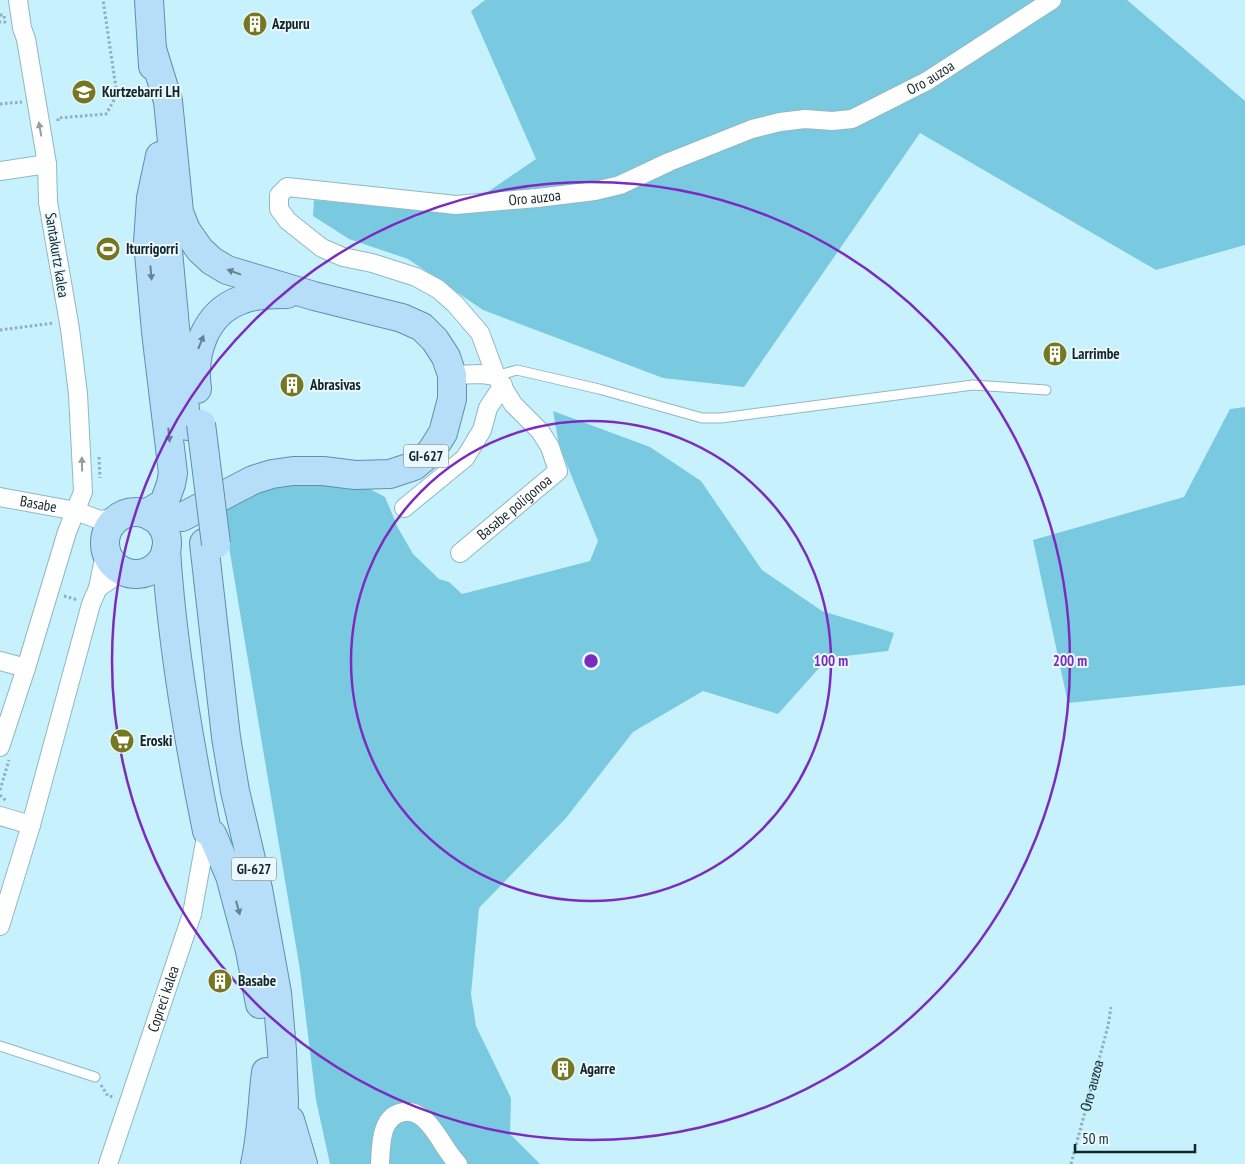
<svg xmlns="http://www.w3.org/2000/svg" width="1245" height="1164" font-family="'PT Sans Narrow',sans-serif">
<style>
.green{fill:#79cae0}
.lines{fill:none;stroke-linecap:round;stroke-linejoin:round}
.lane-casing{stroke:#8fb8c3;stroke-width:11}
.street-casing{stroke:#8fb8c3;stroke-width:20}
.primary-casing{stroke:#5e8fac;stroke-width:30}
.path{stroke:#8eb0ba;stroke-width:3;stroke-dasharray:2.5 2.5;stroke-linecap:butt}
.lane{stroke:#fff;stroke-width:9}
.street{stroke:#fff;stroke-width:18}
.primary{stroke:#b6def8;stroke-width:28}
.primary-bridge-casing{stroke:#5e8fac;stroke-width:30;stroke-linecap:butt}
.primary-bridge{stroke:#b6def8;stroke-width:28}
.oneway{fill:#959d9f}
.oneway2{fill:#658290}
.ring{fill:none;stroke:#7b2cbf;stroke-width:2.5}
.labels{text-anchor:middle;stroke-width:4;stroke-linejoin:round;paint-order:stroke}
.shield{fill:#e9f9fe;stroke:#546569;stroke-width:1}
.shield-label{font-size:14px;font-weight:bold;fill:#142529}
.poi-label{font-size:15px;font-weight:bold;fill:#142529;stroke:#e9f9fe;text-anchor:start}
.street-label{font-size:15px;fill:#142529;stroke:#e9f9fe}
.centre{fill:#7b2cbf;stroke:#e9f9fe;stroke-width:2.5}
.ring-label{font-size:15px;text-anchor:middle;font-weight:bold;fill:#7b2cbf;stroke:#e9f9fe;stroke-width:4;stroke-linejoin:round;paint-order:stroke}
</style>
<rect width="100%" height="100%" fill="#c7f1fd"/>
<g class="green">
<polygon points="485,0 1127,0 1245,101 1245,245 1156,270 920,133 744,387 663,378 483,310 408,259 349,239 313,216 314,200 455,214 536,159 471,11"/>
<polygon points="1245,407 1245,685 1068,703 1033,540 1184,497 1230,409"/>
<polygon points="553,411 650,447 701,481 762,570 822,611 894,633 888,651 828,658 778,714 703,691 633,732 566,818 479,908 471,994 476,1026 511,1098 510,1134 540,1164 330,1164 316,1100 300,970 222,505 290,482 368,488 385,497 398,528 413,554 439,579 449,582 462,594 590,561 598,541 559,445"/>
</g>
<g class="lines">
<defs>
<g id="lane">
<polyline points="496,376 517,370 599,389 702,418 721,418 973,385 1046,390"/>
<polyline points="0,1046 95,1077"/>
</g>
<g id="street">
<polyline points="0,171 47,164"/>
<polyline points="452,375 482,374 496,376"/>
<path id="s2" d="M 0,497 L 76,511 L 100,520 L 122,516"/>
<polyline points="404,508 465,458 482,430 488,408 503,385"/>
<path id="s3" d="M 460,553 L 558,471 L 550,447 L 540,431 L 513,404 L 496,376 L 480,333 L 455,304 L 438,289 L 416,277 L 372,263 L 343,257 L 322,248 L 288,221 L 279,209 L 279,195 L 287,187 L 456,205 L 537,198 L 595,191 L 620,185 L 669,162 L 752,129 L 780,122 L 805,119 L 832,121 L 852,119 L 927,81 L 1052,0"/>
<polyline points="98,588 123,571"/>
<polyline points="0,661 26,668"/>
<polyline points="0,747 26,668 67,532 83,492 78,394 70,329 48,202 47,164 26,39 22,28 18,0"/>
<polyline points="0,816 31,825"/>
<polyline points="0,926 31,825 91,604 98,588 106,549"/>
<path id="s4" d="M 108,1164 L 192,914 L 207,831"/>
<path d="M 380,1164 C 381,1146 380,1115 404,1112 C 412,1111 419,1114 425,1120 C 439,1133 445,1151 458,1164"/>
</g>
<g id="primary">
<polyline points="149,0 153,66"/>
<polyline points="152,49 168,101 179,212 186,230 200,250 212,261 227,270 314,296 402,318 422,327 435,340 446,357 452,375 452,399 443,433 431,452 414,466 390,474 355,475 323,471 293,471 272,474 253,480 182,517 152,517"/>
<polyline points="163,196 175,327 187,426"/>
<path d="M 197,389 C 192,353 205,313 241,300 C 256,294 272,294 287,294"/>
<circle cx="136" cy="543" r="31"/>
<polyline points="146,514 164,503 171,484 173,473 156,332 148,242 151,198 160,156"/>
<polyline points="204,543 226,737 235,791 258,889 277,993 282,1050 284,1101 282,1164"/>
<path d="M 166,550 C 172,645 188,738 207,831 L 212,834 L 230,876 L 250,951 L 260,1004"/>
<polyline points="290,1120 303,1164"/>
<path d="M 255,1164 C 262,1134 262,1103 266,1072"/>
</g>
</defs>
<use href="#lane" class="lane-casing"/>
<use href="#street" class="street-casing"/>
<use href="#primary" class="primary-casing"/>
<g class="path">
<polyline points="0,15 4,15 5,22 0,22"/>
<polyline points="0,104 22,102"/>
<polyline points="58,121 58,118 106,114 117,95 103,0"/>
<polyline points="0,330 54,323"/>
<polyline points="99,457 100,478"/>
<polyline points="64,596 78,600"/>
<polyline points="0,790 9,760"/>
<polyline points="0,795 6,801"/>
<polyline points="101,1085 108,1096 114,1097"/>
<path id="s1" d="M 1071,1164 L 1108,1026 L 1111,1007"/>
</g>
<use href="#lane" class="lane"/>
<use href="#street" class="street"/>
<use href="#primary" class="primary"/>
<defs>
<polyline id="primary-bridge" points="201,424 216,544"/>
</defs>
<use href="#primary-bridge" class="primary-bridge-casing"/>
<use href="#primary-bridge" class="primary-bridge"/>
</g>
<defs><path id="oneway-solid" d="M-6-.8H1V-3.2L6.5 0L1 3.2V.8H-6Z" transform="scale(1.25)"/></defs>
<g class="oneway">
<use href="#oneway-solid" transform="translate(40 129) rotate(-100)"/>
<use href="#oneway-solid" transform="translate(82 464) rotate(-91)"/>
</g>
<g class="oneway2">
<use href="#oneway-solid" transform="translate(234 272) rotate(-160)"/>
<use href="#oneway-solid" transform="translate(151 273) rotate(85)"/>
<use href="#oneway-solid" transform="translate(201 342) rotate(-68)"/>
<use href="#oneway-solid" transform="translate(169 435) rotate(84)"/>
<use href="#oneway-solid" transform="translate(238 908) rotate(75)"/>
</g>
<g class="ring">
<circle cx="591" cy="661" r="240"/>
<circle cx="591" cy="661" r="479"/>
</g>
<defs>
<symbol id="building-disc" viewBox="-11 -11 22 22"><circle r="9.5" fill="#757820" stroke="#e9f9fe"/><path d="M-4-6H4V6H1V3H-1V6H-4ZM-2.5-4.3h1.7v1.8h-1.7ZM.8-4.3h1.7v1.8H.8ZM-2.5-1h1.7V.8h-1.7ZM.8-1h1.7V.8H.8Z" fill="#fff"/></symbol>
<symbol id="school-disc" viewBox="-11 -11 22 22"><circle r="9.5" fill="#757820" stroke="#e9f9fe"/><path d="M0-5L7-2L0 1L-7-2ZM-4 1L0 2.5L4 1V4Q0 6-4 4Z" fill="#fff"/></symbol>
<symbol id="stadium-disc" viewBox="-11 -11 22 22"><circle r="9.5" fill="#757820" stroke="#e9f9fe"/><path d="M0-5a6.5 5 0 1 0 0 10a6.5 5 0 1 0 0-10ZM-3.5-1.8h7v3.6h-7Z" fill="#fff"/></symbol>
<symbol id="supermarket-disc" viewBox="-11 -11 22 22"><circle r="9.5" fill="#757820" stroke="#e9f9fe"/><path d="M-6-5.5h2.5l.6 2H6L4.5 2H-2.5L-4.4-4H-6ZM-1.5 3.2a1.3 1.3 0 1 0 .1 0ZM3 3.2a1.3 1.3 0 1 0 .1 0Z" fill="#fff"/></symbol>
</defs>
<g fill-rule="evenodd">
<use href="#building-disc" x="241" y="10" width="28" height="28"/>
<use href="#school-disc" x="70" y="78" width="28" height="28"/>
<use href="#stadium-disc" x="94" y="235" width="28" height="28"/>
<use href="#building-disc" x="1041" y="340" width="28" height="28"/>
<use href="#building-disc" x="278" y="371" width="28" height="28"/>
<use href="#supermarket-disc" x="108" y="727" width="28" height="28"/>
<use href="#building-disc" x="206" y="967" width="28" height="28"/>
<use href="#building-disc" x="549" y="1055" width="28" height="28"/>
</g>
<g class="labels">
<g class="shield">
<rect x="403.5" y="444.5" width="45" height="23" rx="4"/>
<rect x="231.5" y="857.5" width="45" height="23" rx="4"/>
</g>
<g class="shield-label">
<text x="426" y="461">GI-627</text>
<text x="254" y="874">GI-627</text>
</g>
<g class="poi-label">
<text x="272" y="29">Azpuru</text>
<text x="102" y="97">Kurtzebarri LH</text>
<text x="126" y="254">Iturrigorri</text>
<text x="1072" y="359">Larrimbe</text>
<text x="310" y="390">Abrasivas</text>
<text x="140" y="746">Eroski</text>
<text x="238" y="986">Basabe</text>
<text x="580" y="1074">Agarre</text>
</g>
<g class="street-label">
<text dy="5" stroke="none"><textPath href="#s3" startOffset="1226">Oro auzoa</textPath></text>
<text dy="5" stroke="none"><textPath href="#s3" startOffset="806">Oro auzoa</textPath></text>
<text transform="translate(57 255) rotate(81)" y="5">Santakurtz kalea</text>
<text dy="5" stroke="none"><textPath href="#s2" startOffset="39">Basabe</textPath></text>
<text dy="5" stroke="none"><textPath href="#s3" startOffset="71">Basabe poligonoa</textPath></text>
<text dy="5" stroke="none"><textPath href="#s4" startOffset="174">Copreci kalea</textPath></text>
<text dy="5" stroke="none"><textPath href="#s1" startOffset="81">Oro auzoa</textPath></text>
</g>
</g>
<circle cx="591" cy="661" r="8" class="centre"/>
<g class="ring-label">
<text x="831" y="666">100 m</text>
<text x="1070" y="666">200 m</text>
</g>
<path d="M1075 1144v8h120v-8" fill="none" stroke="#142529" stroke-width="2.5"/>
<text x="1082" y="1144" font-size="15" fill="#142529" stroke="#e9f9fe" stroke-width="4" paint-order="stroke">50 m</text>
</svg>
